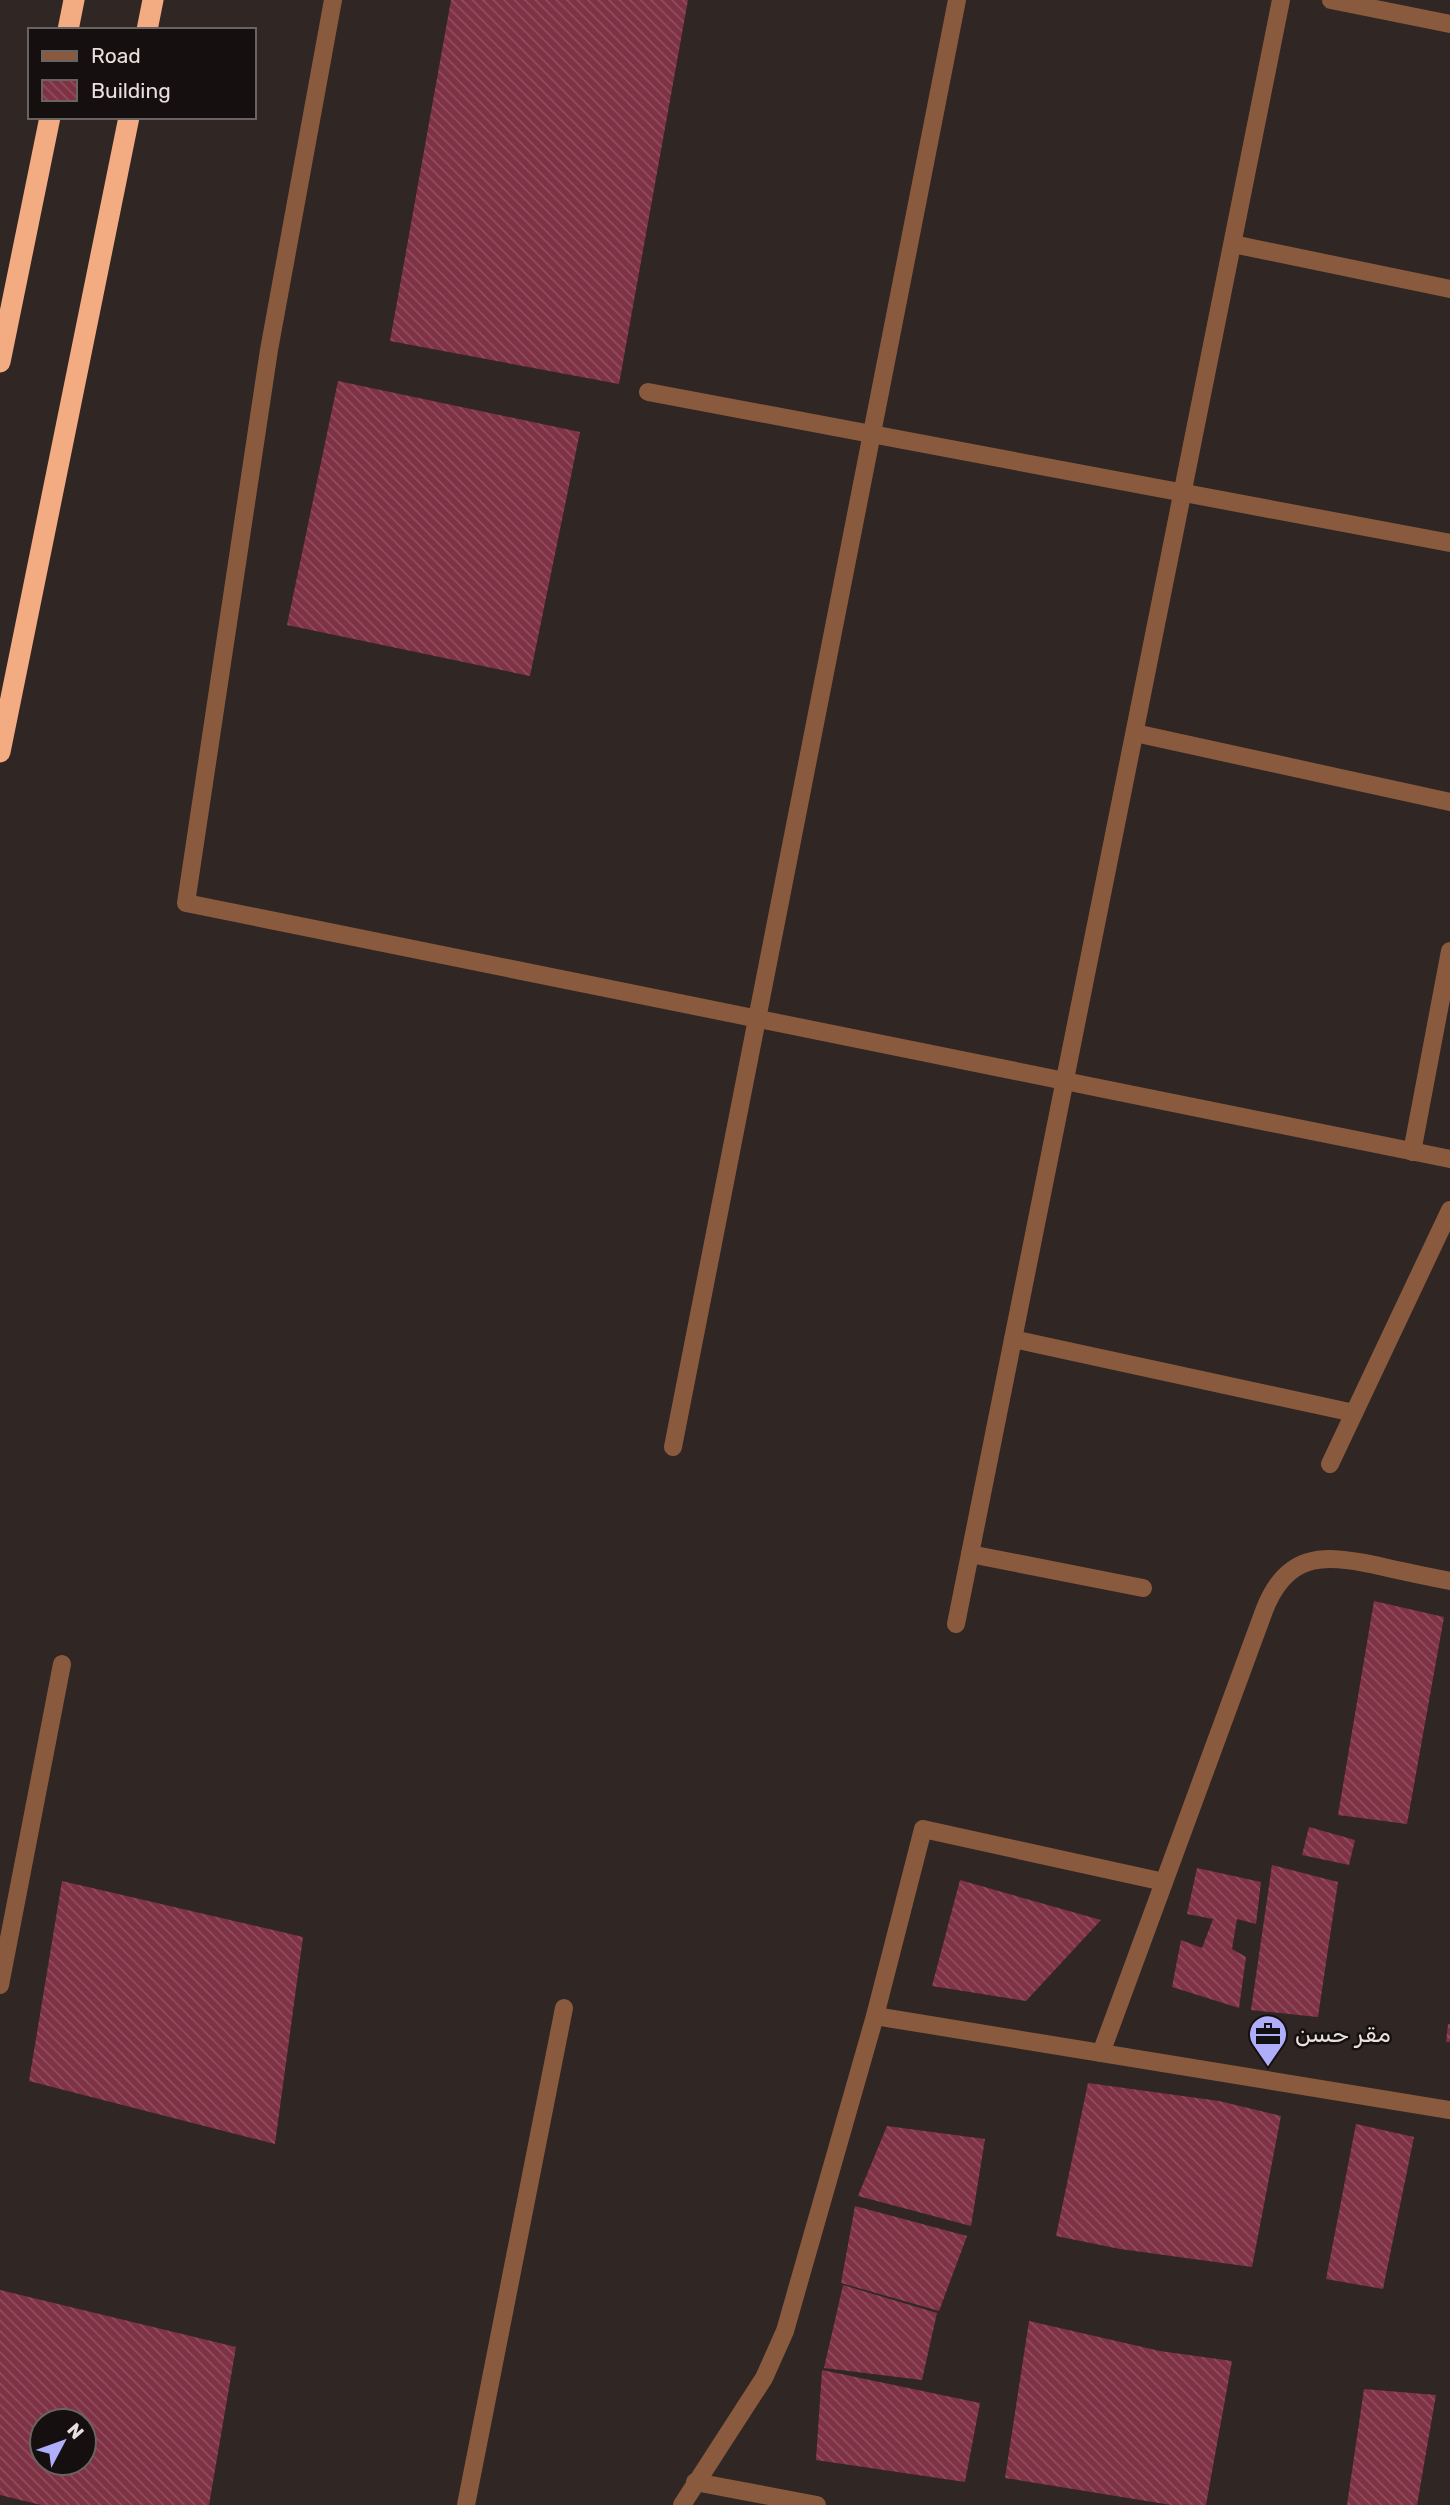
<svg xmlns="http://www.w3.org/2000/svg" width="1450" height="2505" font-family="Rubik,Cairo,sans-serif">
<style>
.building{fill:url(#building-back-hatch);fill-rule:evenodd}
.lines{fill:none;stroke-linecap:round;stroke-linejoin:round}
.minor{stroke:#8a5a3e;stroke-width:18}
.highway{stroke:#f3ac82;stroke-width:21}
.labels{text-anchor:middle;stroke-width:5;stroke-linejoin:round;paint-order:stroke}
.poi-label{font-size:24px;fill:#e7e0df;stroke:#15100f;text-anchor:start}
</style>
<defs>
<pattern id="building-back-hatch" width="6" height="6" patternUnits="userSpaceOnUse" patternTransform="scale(1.75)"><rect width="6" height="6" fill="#7e3243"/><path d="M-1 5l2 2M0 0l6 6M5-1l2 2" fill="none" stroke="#904f5e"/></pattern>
</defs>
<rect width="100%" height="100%" fill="#302624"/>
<g class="building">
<polygon points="451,0 688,0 619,384 390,341"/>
<polygon points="338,381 580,432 530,676 287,625"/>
<polygon points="1374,1601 1444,1617 1407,1824 1338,1815"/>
<polygon points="1309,1827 1355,1840 1349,1865 1302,1855"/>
<polygon points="1272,1865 1338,1882 1318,2017 1251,2010"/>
<polygon points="1197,1868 1261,1882 1256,1924 1237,1919 1232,1949 1246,1957 1239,2008 1172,1987 1181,1940 1202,1948 1213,1919 1187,1914"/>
<polygon points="960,1880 1101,1920 1026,2001 932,1986"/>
<polygon points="62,1881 303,1937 275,2144 29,2081"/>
<polygon points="1448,2024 1450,2024 1450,2042 1446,2042"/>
<polygon points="1088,2083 1219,2101 1281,2116 1252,2267 1120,2249 1056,2236"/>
<polygon points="1356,2124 1414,2137 1383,2289 1326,2279"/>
<polygon points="887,2126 985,2139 971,2226 858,2196"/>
<polygon points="855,2206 967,2236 939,2311 841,2283"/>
<polygon points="843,2285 937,2313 922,2380 824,2368"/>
<path d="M 0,2290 L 236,2347 L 209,2505 L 41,2505 L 0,2495 ZM 42,2421 L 84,2421 L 84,2463 L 42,2463 Z"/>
<polygon points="1029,2321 1160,2351 1232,2361 1206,2505 1171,2505 1005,2478"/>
<polygon points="822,2370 980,2403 965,2482 816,2460"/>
<polygon points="1364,2389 1436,2395 1417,2505 1347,2505"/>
</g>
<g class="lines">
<g class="minor">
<polyline points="333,0 269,350 186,903 1450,1159"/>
<polyline points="1331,0 1450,24"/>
<polyline points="1233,244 1450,289"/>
<polyline points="648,392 1450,543"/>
<polyline points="1135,733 1450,802"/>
<polyline points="1412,1152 1450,951"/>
<polyline points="1013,1339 1354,1413"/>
<polyline points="673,1447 957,0"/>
<polyline points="1330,1464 1450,1210"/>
<polyline points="970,1554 1143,1588"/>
<polyline points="956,1624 1281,0"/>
<polyline points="0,1985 62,1664"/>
<polyline points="875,2016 1450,2110"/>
<path d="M 1101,2053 L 1264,1611 C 1286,1553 1322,1554 1375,1565 C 1400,1571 1425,1576 1450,1581"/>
<polyline points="695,2482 817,2505"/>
<polyline points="466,2505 564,2008"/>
<polyline points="682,2505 764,2378 785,2331 875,2016 923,1829 1164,1882"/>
</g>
<g class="highway">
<polyline points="68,30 74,0"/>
<polyline points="147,30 153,0"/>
<polyline points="0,362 50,117"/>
<polyline points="0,752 129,117"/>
</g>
</g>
<defs>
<symbol id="office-pin" viewBox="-11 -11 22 30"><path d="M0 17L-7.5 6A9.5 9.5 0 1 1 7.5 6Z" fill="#aeaefa" stroke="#15100f"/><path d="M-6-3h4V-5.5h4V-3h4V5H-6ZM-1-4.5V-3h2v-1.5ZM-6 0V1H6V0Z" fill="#111"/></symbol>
</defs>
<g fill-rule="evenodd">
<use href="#office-pin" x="1246" y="2012" width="44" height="60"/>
</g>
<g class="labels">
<g class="poi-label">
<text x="1295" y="2042">مقر حسن</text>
</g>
</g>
<rect x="28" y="28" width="228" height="91" fill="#15100f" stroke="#696362" stroke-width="2"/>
<rect x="42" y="51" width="35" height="10" fill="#8a5a3e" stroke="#696362" stroke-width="2"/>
<text x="91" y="63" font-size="21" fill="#e7e0df">Road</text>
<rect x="42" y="80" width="35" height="21" fill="url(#building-back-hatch)" stroke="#696362" stroke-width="2"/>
<text x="91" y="98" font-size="21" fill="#e7e0df">Building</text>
<g transform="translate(63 2442) rotate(49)"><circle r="33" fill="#15100f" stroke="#696362" stroke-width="2"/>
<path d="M0-5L12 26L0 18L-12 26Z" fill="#aeaefa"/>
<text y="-10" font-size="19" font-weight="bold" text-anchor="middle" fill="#e7e0df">N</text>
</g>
</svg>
